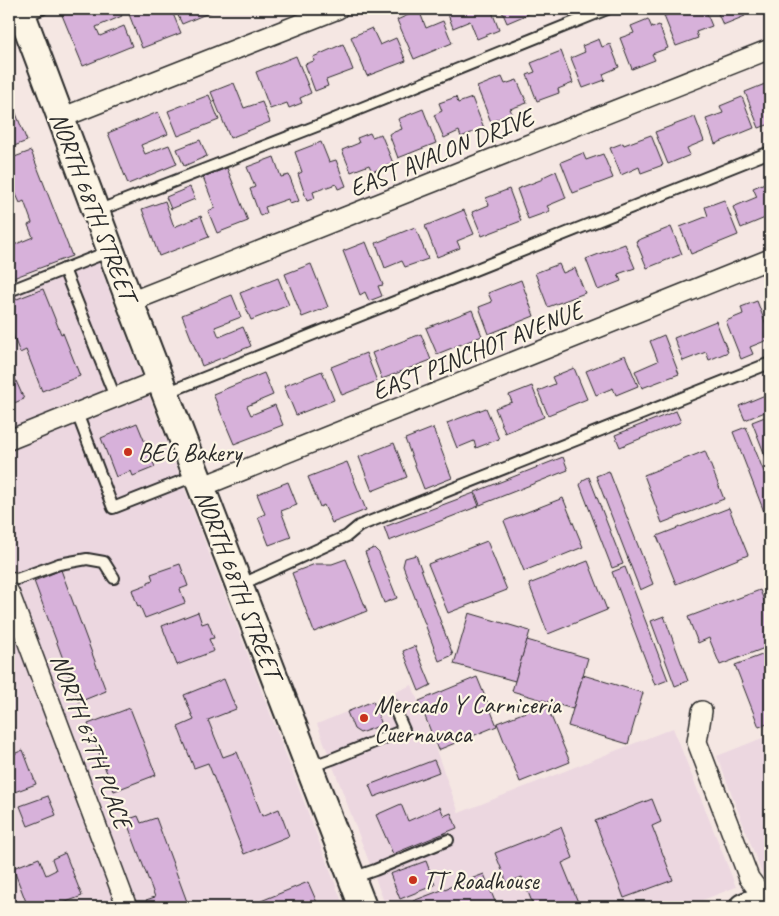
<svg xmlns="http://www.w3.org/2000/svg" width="779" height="916" font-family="Caveat,sans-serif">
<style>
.built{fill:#ecd7e0}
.building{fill:#d7b1da;stroke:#2b2b2b}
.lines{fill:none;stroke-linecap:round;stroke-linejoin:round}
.lane-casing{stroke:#2b2b2b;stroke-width:14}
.street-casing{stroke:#2b2b2b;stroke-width:22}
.secondary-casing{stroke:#2b2b2b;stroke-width:30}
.lane{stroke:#fcf5e5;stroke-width:10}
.street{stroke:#fcf5e5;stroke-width:19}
.secondary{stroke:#fcf5e5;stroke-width:26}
.poi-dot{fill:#c8321e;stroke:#fcf5e5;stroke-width:2}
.labels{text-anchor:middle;stroke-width:4.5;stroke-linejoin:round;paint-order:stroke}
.street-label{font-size:25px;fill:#2b2b2b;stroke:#fcf5e5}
.poi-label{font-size:25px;fill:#2b2b2b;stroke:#fcf5e5;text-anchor:start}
</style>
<rect width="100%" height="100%" fill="#f5e7e3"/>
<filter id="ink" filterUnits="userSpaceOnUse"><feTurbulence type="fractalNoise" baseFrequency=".02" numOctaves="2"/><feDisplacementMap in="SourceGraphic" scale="10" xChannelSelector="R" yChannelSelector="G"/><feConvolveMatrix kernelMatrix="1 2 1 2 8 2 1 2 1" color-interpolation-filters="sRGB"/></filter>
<g filter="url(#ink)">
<g class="built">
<polygon points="94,251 344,907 14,907 9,892 9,285"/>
<polygon points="412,685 459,813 673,728 736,887 685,907 386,907 317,724"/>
<polygon points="770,735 770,873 763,876 717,756"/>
</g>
<g class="building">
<polygon points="77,9 119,9 122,16 96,27 100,36 124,26 132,46 83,66 62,15"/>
<polygon points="127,9 171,9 181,33 142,48"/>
<polygon points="175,9 218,9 182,24"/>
<polygon points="446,9 491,9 499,30 477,39 470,21 453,28"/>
<polygon points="501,9 540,9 507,23"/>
<polygon points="683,9 705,9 712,26 696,32 698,38 676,46 664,16"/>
<polygon points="716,9 754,9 743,13 745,16 723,25"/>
<polygon points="419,10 426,28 443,21 452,43 414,59 397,20"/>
<polygon points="648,19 652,28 659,25 668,48 652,54 655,60 632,69 620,38 634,33 631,26"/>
<polygon points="372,28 380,45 396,38 406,61 367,76 351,37"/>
<polygon points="599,39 602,47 610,44 619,67 603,74 605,80 583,88 571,58 585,52 582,46"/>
<polygon points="343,44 353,70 326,80 328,86 315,91 305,64 314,61 313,57"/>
<polygon points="561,51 573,83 558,89 559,93 537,101 527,75 535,72 531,63"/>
<polygon points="296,56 311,93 300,98 302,103 289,108 287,103 270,109 256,72"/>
<polygon points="502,77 505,84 517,80 527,103 510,109 512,113 491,122 477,87"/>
<polygon points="770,82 770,124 759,128 745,92"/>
<polygon points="234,83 244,108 262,102 270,122 230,138 211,92"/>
<polygon points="209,95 219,120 178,136 168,111"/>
<polygon points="9,96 27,141 9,148"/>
<polygon points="456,97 458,103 472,98 484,128 461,137 459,131 444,138 434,115 442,111 439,103"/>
<polygon points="742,97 754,128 715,144 706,119 723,113 720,106"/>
<polygon points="423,109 436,143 398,158 389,134 402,129 398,119"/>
<polygon points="158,112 168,134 141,145 145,154 169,145 177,164 128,184 108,133"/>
<polygon points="695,117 704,141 687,148 690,155 668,164 655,132"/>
<polygon points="370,133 372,137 381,134 393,163 372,172 369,165 351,172 342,150 359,143 357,138"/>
<polygon points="651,135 663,165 641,173 639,167 621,175 610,148 623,143 624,145"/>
<polygon points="200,140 207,156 184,166 177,149"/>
<polygon points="321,142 329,162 336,160 346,186 338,189 336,184 313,192 315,198 307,201 298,174 302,172 295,152"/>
<polygon points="31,151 72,256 13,278 9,266 9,247 33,237 28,225 32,223 24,201 20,203 14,190 9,192 9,159"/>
<polygon points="583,153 586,160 603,154 613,178 573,193 561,162"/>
<polygon points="274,157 281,177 289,175 299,201 290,204 288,199 265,207 267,213 260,216 250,189 255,187 247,167"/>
<polygon points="227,168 248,221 217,233 208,211 215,208 203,177"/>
<polygon points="556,171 566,198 547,206 550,211 528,219 517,189 543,179 543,177"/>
<polygon points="767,182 770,189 770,216 741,228 733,207 757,197 753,188"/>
<polygon points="190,187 195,199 171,209 166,197"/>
<polygon points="509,189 521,221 482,236 472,212 489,205 486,198"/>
<polygon points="724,200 738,235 691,254 680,227 708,216 705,207"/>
<polygon points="165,201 174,227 201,216 209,237 159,256 142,209"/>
<polygon points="464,210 474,234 457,241 460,248 437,257 425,226"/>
<polygon points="415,227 428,259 405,267 402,261 385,268 376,243"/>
<polygon points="671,227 682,254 647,268 636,241"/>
<polygon points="366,242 383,285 378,286 382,296 369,301 365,292 360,295 343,251"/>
<polygon points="625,244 635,268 618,274 621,281 598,290 586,259"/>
<polygon points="311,264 328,307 302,317 285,274"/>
<polygon points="559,264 563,273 575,268 585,293 548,307 535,273"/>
<polygon points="278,278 289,305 251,320 240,293"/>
<polygon points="521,280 534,316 489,334 479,307 492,302 488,293"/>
<polygon points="43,289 61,334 63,333 80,376 42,391 26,350 20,353 9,325 9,302"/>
<polygon points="232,295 241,317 215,327 219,337 243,327 251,346 202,366 182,315"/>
<polygon points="757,301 770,335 770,339 750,347 753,354 741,359 726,321 743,314 741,307"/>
<polygon points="472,310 482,336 437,354 426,328"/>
<polygon points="716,321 728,352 709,360 706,352 683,361 674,338"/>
<polygon points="421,334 431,360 382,379 372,353"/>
<polygon points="664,335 679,374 642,388 635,371 658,361 650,341"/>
<polygon points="366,353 377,381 342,395 331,367"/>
<polygon points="625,355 638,386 616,395 613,388 596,395 586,371"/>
<polygon points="9,365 24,399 9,405"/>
<polygon points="574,368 587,399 548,415 538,391 555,384 552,377"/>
<polygon points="322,371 334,400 296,415 284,386"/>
<polygon points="264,373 273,395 247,406 251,415 275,405 283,425 234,444 213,394"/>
<polygon points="532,386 544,417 505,433 495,408 512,402 509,395"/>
<polygon points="770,393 770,410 745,420 739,406"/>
<polygon points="486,408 499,439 476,448 474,441 457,448 447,423"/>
<polygon points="676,411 681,422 620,447 615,435"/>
<polygon points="770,415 770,468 752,422"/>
<polygon points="137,423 155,467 133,476 131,471 116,477 101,438"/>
<polygon points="746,427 770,487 770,527 733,432"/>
<polygon points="433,428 452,478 424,489 405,439"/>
<polygon points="394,443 407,477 372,491 359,457"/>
<polygon points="705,451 724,499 662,523 644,475"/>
<polygon points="563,457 568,470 480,505 475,492"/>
<polygon points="347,462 366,510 332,523 324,505 320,507 308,477"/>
<polygon points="609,471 653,584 640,590 596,476"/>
<polygon points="589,477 623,564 612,568 580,485 583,480"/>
<polygon points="288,482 297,505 281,511 291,537 269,545 258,517 265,514 257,494"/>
<polygon points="474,493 479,506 389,541 384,527"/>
<polygon points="563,498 583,547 524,571 504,521"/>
<polygon points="729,508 748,555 676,584 657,536"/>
<polygon points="487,541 507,590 448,613 428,564"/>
<polygon points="374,548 379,553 397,598 384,603 365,552"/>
<polygon points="416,555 453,655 439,661 403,566 405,558"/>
<polygon points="346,559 367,611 314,632 292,573 315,564 332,564"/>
<polygon points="588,561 607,610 548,634 529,584"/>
<polygon points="180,564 188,586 180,589 185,603 145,618 140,606 138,607 132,590 148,584 148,582 153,580 151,574"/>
<polygon points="625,567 668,680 655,685 612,572"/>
<polygon points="61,570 106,691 79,702 34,581"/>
<polygon points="760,590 770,616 770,646 720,665 709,638 698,643 688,617"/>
<polygon points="198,612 202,624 208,622 214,638 209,639 214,651 177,665 162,626"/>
<polygon points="469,613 530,631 515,681 454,664"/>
<polygon points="664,616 688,681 675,686 651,621"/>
<polygon points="527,640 588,658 573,709 512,691"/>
<polygon points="415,646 431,685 419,691 403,651"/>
<polygon points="770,652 770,723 759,727 735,665"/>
<polygon points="583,675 643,693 628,744 568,726"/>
<polygon points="477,677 497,726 438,750 419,701"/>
<polygon points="224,679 236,709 208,720 223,757 237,752 262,816 279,809 289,836 244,854 208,763 194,768 178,727 194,720 184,695"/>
<polygon points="373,701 382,725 360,733 354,729 347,712"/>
<polygon points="546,704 570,762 520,782 497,723"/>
<polygon points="130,708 156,775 114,791 88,724"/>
<polygon points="9,717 10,717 14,728 9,730"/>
<polygon points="23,750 36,784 9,794 9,756"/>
<polygon points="434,760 439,772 374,797 369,785"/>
<polygon points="48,796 56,815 28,826 20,806"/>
<polygon points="652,799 661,822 652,826 673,880 624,898 595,821"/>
<polygon points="401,804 408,821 440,807 444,816 451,813 457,828 393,854 376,815"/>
<polygon points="138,816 141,823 156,818 189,907 149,907 146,900 155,897 126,820"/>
<polygon points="561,827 573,858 562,863 580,907 534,907 522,877 507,883 495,853"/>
<polygon points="65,853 82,896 53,907 28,907 13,868 39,858 46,875 56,870 52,859"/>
<polygon points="426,861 435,885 400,899 390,874"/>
<polygon points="484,874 496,904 486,907 415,907 413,901"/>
<polygon points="308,882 319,907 264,907 261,901"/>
</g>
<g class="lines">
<defs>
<g id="lane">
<polyline points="23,16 42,9"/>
<polyline points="97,211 327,122 607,9"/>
<polyline points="64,269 115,397"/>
<polyline points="9,291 110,251"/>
<polyline points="166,393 770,152"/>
<polyline points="77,413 113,508 197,475"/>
<polyline points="9,577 17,579 59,564 87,559 104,562 114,578"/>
<polyline points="240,585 347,536 359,526 770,363"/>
<polyline points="310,767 332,759 404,730 393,705"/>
<polyline points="352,878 375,870 448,840"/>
</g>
<g id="street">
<polyline points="61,118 338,9"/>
<polyline points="130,302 770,49"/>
<polyline points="9,440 161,379"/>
<polyline points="201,487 770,259"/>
<polyline points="9,592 127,907"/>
<polyline points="702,711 697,742 749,878 770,906"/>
</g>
<g id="secondary">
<polyline points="20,9 130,302 363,907"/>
<polyline points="743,907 770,896"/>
</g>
</defs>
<use href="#lane" class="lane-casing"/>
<use href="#street" class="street-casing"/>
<use href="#secondary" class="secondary-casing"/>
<use href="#lane" class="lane"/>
<use href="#street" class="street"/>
<use href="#secondary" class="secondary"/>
</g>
</g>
<g class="poi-dot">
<circle cx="128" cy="452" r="5"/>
<circle cx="364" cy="718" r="5"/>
<circle cx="413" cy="880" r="5"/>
</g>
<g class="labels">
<g class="street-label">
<text transform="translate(441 152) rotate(-22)" y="9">EAST AVALON DRIVE</text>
<text transform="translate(94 206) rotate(69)" y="9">NORTH 68TH STREET</text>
<text transform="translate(477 350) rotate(-22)" y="9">EAST PINCHOT AVENUE</text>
<text transform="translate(239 584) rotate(69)" y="9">NORTH 68TH STREET</text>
<text transform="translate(92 741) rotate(69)" y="9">NORTH 67TH PLACE</text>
</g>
<g class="poi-label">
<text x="138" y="461">BEG Bakery</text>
<text x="374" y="713">Mercado Y Carniceria<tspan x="374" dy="29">Cuernavaca</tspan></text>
<text x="423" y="889">TT Roadhouse</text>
</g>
</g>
<rect width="779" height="916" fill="none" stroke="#fcf5e5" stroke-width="30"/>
<rect x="15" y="15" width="749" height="886" fill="none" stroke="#2b2b2b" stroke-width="2" filter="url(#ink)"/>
</svg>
